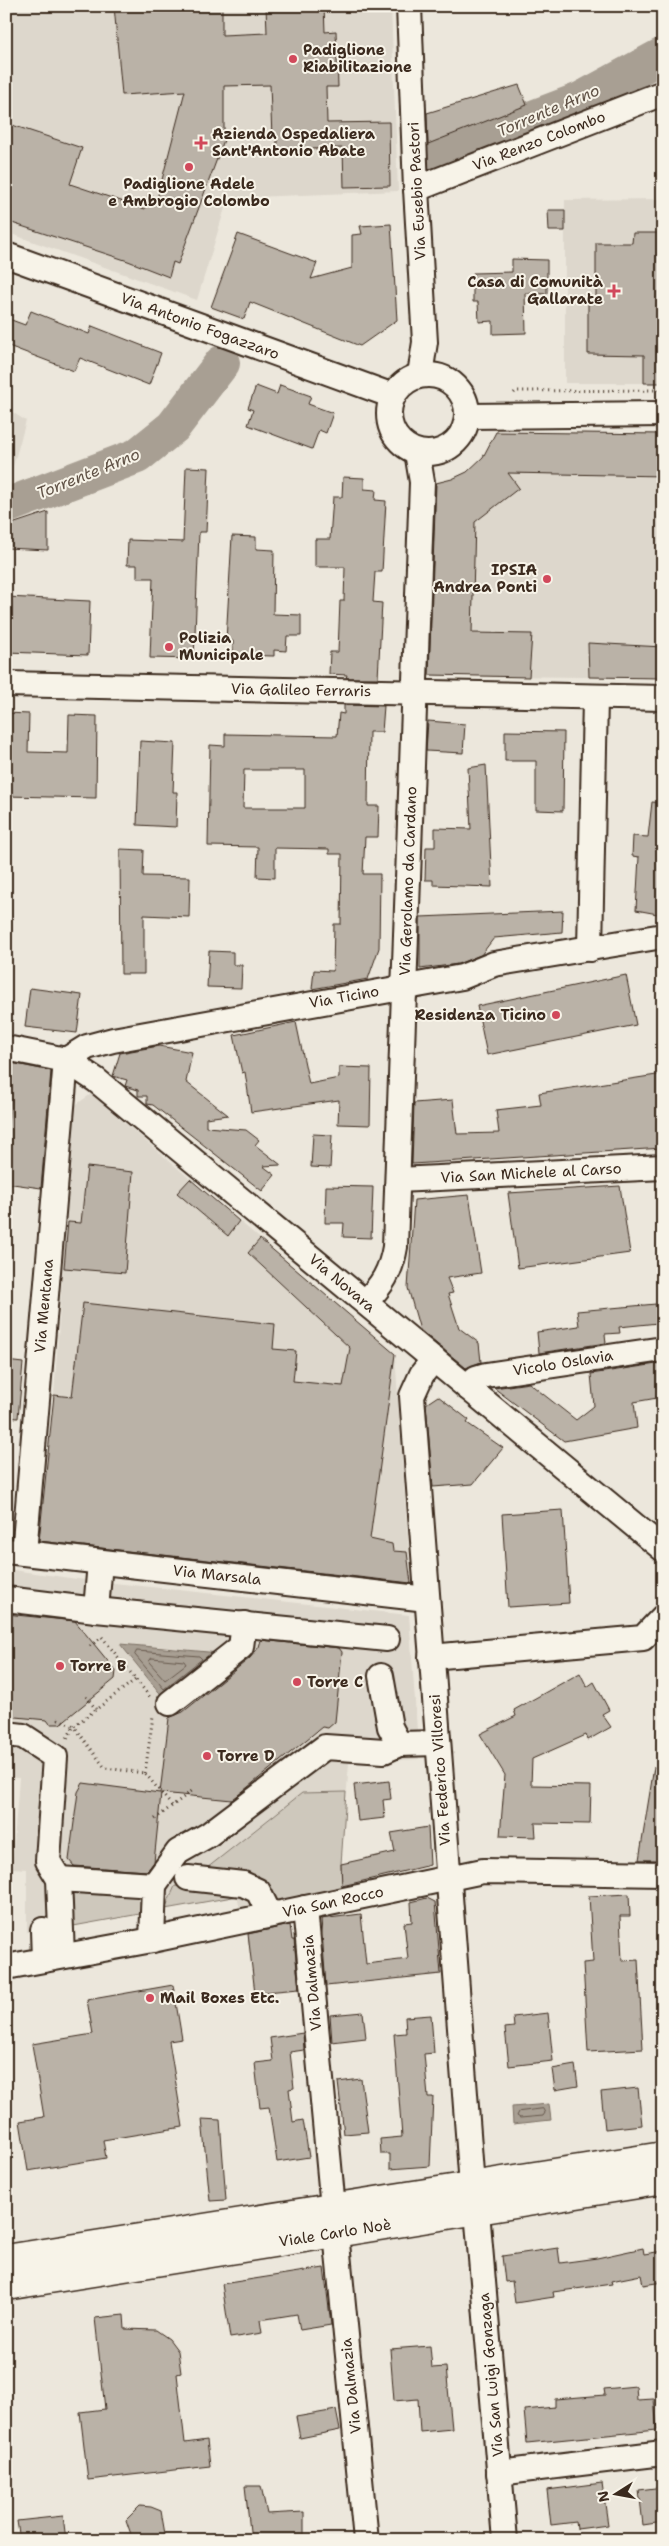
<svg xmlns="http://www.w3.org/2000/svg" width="669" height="2546" font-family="'Shantell Sans',sans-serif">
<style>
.built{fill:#ddd7cc}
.green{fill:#cec8bc;stroke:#84796d}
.water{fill:#a89f93;stroke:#7c7064}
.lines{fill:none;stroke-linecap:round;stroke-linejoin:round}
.shore{stroke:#67594d;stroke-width:1}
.river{stroke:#a89f93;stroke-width:36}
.building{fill:#bab2a7;stroke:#3b2a1e;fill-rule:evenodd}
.minor-casing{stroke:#3b2a1e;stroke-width:28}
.major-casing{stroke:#3b2a1e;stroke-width:31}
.path{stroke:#3b2a1e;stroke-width:3;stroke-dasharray:1 4;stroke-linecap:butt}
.minor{stroke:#f7f3e8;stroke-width:24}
.major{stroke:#f7f3e8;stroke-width:28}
.poi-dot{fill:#d1495b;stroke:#f7f3e8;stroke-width:2}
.labels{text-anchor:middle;stroke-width:4;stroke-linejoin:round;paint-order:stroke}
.poi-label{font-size:15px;font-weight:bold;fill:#3b2a1e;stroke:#f7f3e8;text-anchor:start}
.street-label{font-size:15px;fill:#3b2a1e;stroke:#f7f3e8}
.water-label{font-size:16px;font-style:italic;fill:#615347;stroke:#f7f3e8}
</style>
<rect width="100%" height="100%" fill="#ece7dc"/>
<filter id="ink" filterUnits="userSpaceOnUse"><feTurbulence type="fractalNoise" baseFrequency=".02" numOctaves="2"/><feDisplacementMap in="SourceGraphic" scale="10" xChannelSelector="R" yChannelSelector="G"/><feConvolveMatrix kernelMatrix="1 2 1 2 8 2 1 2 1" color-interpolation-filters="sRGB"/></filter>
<g filter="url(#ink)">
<g class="built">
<polygon points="6,6 391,6 398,191 228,198 197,300 6,232"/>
<polygon points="663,199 663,383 565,383 565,200"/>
<polygon points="6,408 26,421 6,491"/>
<polygon points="496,432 663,434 663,678 428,675 435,484 452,479 467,472 483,457"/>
<polygon points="91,1094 395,1354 411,1584 39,1543 54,1395 74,1106"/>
<polygon points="6,1569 77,1579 409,1615 419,1759 349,1763 341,1864 342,1890 240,1909 237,1896 27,1932 27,1869 12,1868 19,1778 6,1777"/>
</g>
<g class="green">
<polygon points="346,1792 341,1864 342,1890 275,1903 202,1872 302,1793"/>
<polygon points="175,1886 238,1896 165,1909"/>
<polygon points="67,1890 146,1896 145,1913 68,1927"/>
</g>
<g class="water">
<polygon points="120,1644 219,1653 163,1697"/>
<polygon points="549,2104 551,2120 513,2124 512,2107"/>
</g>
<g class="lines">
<g class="shore">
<polygon points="137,1651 199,1656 202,1659 164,1689 135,1655"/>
<polygon points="152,1658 184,1661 186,1664 165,1680 149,1662"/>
<polygon points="543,2109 545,2113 543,2116 520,2118 517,2116 519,2112"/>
</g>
<g class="river">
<polyline points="430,157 580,100 663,55"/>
<polyline points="6,506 137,456 173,427 222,363"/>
</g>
</g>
<g class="building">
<polygon points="114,6 222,6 222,35 267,33 266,6 324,6 325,32 336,31 338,87 326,87 327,123 389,122 390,186 344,187 343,148 277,150 277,138 272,138 270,85 224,86 224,140 178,264 173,262 169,277 128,261 6,221 6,123 82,148 70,184 145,209 148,194 157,199 185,91 122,95"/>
<polygon points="519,85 527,105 428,144 427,113"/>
<polygon points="548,210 565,210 565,231 549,231"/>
<polygon points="391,224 397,320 360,346 250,302 244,319 211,307 238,234 317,263 311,279 352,268 352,235 362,234 360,226"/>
<polygon points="633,233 663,233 663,383 644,383 644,355 588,354 588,300 596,300 596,243 632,243"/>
<polygon points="512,259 547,260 547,294 525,293 526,333 493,334 493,321 479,322 478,302 473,302 473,273 512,272"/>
<polygon points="31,311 89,334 92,326 161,353 149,385 80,358 74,371 6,345 6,318 25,325"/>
<polygon points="280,385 311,396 308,404 333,413 326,433 319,430 312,449 248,425 253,410 248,408 256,386 277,394"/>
<polygon points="496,432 663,434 663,476 508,473 519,488 475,522 472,633 532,634 529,677 429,675 436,483 452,479 467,472 483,457"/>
<polygon points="186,467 209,468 206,532 199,532 194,659 150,658 153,578 137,578 137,565 127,565 128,540 183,542"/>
<polygon points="343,477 364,478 364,489 376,490 375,500 386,501 382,572 375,572 373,602 382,603 378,678 346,678 347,675 329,674 330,652 338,652 340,601 344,601 345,567 315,567 315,539 330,539 333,497 342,497"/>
<polygon points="48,512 48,550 6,548 6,526"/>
<polygon points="232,536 256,537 256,549 274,550 273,614 301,615 301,636 287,636 286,651 274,650 274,656 233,655 233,641 226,641"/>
<polygon points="6,597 90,601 88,655 6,652"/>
<polygon points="588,643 663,647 663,678 589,677"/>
<path d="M 344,705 L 384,706 L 382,732 L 369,732 L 368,806 L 379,806 L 378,837 L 365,837 L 363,874 L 380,874 L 379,948 L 368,979 L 312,989 L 314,970 L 333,971 L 334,924 L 341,924 L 342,854 L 329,854 L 329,849 L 275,848 L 275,878 L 257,877 L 258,847 L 208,846 L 210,745 L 225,746 L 225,734 L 337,736 L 339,713 L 344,714 ZM 244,770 L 305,770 L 305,808 L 243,808 Z"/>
<polygon points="6,713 29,714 28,752 68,753 69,715 97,716 96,798 6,796"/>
<polygon points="428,721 465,724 463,753 426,751"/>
<polygon points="505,731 564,732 563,811 536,810 536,761 505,761"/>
<polygon points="140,741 175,743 173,792 177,792 176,827 137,825"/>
<polygon points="486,765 492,887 433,885 433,880 425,880 426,847 435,847 435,828 471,829 468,768"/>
<polygon points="652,802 663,803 663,915 636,910 639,857 632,856 633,836 648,837"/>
<polygon points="120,849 144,850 143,876 190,877 189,917 144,915 144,974 121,974"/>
<polygon points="563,911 562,932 494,938 481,955 458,964 420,969 420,917"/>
<polygon points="209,951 233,952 233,965 242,965 241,988 207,987"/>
<polygon points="626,975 636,1025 487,1055 477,1006"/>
<polygon points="30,988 82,995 77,1033 25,1027"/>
<polygon points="296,1022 309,1084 339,1078 339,1067 371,1068 370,1125 338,1124 339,1100 251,1112 245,1072 242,1073 234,1035"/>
<polygon points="159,1046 192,1052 186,1082 228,1115 206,1118 206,1127 246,1130 259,1140 255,1145 281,1165 263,1166 275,1175 262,1191 172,1120 153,1105 147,1104 147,1096 138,1096 138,1090 125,1086 127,1080 113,1076 120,1053"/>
<polygon points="6,1062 51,1071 41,1188 6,1183 6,1142 11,1099 6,1098"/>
<polygon points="663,1074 663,1148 412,1164 414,1103 453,1100 457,1134 499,1133 496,1110 541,1105 539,1093"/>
<polygon points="313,1134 332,1135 330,1168 311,1167"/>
<polygon points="87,1167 133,1172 125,1273 64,1268 68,1222 81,1223"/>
<polygon points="190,1179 239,1221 228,1236 177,1193"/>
<polygon points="326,1186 373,1187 371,1238 343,1237 344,1223 325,1223"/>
<polygon points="620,1186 630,1253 518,1268 508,1193"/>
<polygon points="469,1195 481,1273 447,1278 453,1293 448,1294 459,1328 479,1343 481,1362 466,1368 420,1330 408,1288 414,1200"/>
<polygon points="260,1239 395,1354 370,1539 392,1544 393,1551 407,1552 411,1583 39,1541 54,1395 72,1397 83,1303 275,1324 273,1349 296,1351 293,1381 343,1386 350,1348 248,1253"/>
<polygon points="656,1304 658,1323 619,1327 620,1333 605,1334 606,1343 539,1353 537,1332 579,1326 577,1311"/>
<polygon points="6,1361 23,1363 18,1418 6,1417"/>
<polygon points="663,1363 663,1397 634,1402 637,1428 564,1441 494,1388 529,1383 576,1420 594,1406 591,1374"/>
<polygon points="438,1396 469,1420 467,1423 503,1448 473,1484 433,1487 426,1404"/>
<polygon points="563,1510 569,1603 508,1607 502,1514"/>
<polygon points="6,1614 75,1621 116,1671 115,1679 60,1724 50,1724 47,1720 6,1716"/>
<polygon points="261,1640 339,1648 342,1652 335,1722 328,1728 322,1727 232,1800 161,1793 154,1862 147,1871 74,1866 69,1860 78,1792 83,1783 160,1793 169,1718 183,1712 250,1658 259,1647"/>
<polygon points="580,1673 587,1687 594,1682 609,1710 602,1714 611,1727 588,1740 586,1735 532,1759 531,1785 591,1786 590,1824 535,1823 536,1837 500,1836 505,1775 480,1734 516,1716 514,1710"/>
<polygon points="654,1767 663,1768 663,1849 660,1860 639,1860"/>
<polygon points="389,1781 391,1799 383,1800 385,1818 358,1821 354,1785"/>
<polygon points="428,1827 430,1865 342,1886 341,1864 395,1852 391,1833"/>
<polygon points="629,1894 630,1916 620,1916 622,1961 638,1960 643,2049 588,2052 583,1963 593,1962 589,1896"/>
<polygon points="427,1898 435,1902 441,1974 326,1986 321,1919 361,1914 366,1964 408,1959 404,1923 412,1922 411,1902"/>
<polygon points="290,1925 292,1940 294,1940 299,1989 255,1993 248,1934"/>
<polygon points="173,1985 182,2039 169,2041 183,2127 103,2140 106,2158 28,2171 20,2121 44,2117 32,2044 93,2034 87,2000"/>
<polygon points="363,2012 366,2038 332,2042 330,2015"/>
<polygon points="548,2013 553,2061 509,2066 505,2028 514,2027 513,2017"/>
<polygon points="431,2015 434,2053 424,2054 428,2097 433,2097 430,2166 390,2169 390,2154 381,2154 380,2139 402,2137 394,2034 406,2033 405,2017"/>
<polygon points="303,2033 304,2050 290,2052 294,2088 289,2089 293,2122 303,2120 309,2157 277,2162 269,2107 260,2108 255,2063 273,2061 270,2038"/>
<polygon points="575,2065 578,2086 555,2090 552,2069"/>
<polygon points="361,2079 368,2132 344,2134 338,2082"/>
<polygon points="638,2088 642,2125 605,2129 601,2092"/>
<polygon points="202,2119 220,2120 226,2200 210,2201"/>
<polygon points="558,2248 560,2263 597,2258 643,2248 644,2254 663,2251 663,2282 643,2285 641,2275 611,2281 612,2284 553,2292 554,2297 515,2303 512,2281 505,2282 502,2256"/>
<polygon points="324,2268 331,2325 300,2330 297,2314 260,2320 262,2333 230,2338 222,2284"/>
<polygon points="124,2315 125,2329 156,2330 169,2339 178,2351 181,2373 177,2374 185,2443 207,2440 210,2466 88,2480 80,2412 105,2409 95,2318"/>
<polygon points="430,2346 432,2368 446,2367 452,2429 420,2432 418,2399 394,2401 390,2349"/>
<polygon points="636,2386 637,2400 654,2399 657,2430 527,2443 524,2410 555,2407 555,2399 605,2395 604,2389"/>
<polygon points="336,2410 340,2430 300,2438 296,2417"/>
<polygon points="602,2483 608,2525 577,2529 576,2522 551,2525 547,2490"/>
<polygon points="245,2486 261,2486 267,2514 304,2512 304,2540 251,2540"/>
<polygon points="663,2487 663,2522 643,2525 639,2490"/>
<polygon points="140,2506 151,2507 161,2511 166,2540 133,2540 126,2520"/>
<polygon points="63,2516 66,2540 20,2540 17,2521"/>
</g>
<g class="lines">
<defs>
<g id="minor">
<polyline points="409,6 416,189 425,342 420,375"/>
<polyline points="416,189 663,93"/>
<polyline points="6,255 393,396"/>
<circle cx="428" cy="414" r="39"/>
<polyline points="468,416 663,414"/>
<polyline points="6,684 663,698"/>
<polyline points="590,949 595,698"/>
<polyline points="6,1048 66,1060 96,1080 663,1549"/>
<polyline points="398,1180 663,1167"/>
<path d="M 365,1302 C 382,1286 391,1271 395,1247 L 422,482 L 417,452"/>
<polyline points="434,1359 422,1374 412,1396 472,2186"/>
<polyline points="467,1387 476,1378 486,1375 663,1349"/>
<polyline points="6,1551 427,1599"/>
<polyline points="24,1553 66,1060 87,1047 113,1040 462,977 494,964 663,936"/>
<polyline points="6,1599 96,1610 387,1639"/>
<polyline points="96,1610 100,1562"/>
<polyline points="431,1657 643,1638 663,1617"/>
<polyline points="381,1676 390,1727 399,1744"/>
<polyline points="170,1703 241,1647 244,1624"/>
<polyline points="6,1734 23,1736 55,1757 48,1861 59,1879 62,1956"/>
<polyline points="188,1878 243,1884 258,1891 270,1915"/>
<polyline points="59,1879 154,1885 152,1940"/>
<polyline points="154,1885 178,1852 208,1835 325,1747 384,1751 399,1744 438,1743"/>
<polyline points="305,1908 333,2208"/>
<polyline points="43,1930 44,1960"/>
<polyline points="6,1967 152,1940 483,1871 663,1874"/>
<polyline points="477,2211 505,2540"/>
<polyline points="336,2233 366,2540"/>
<polyline points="499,2473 663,2453"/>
</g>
<g id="major">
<polyline points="6,2259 663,2156"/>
<polyline points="6,2286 663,2180"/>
</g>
</defs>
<use href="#minor" class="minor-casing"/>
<use href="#major" class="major-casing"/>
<g class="path">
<polyline points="514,393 516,391 663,390"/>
<polyline points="90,1646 102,1637 150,1697"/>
<polyline points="135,1680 74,1726 105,1768 145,1773 172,1806"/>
<polyline points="86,1697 96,1709"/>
<polyline points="58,1719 74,1726 66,1740"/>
<polyline points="145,1773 153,1716"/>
<polyline points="155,1819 193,1790"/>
</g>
<use href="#minor" class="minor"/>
<use href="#major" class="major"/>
</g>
</g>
<g class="poi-dot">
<circle cx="293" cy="59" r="5"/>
<path d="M198.5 135.5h5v5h5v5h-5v5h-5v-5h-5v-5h5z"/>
<circle cx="189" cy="167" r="5"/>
<path d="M611.5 283.5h5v5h5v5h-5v5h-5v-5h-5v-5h5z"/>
<circle cx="547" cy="579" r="5"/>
<circle cx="169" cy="647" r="5"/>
<circle cx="556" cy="1015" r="5"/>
<circle cx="60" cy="1666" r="5"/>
<circle cx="297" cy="1682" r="5"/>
<circle cx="207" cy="1756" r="5"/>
<circle cx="150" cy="1998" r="5"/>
</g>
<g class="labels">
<g class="poi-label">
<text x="303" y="55">Padiglione<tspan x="303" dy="17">Riabilitazione</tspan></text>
<text x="212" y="139">Azienda Ospedaliera<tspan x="212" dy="17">Sant'Antonio Abate</tspan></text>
<text x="189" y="189" text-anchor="middle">Padiglione Adele<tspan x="189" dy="17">e Ambrogio Colombo</tspan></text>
<text x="603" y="287" text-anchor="end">Casa di Comunità<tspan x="603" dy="17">Gallarate</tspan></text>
<text x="537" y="575" text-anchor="end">IPSIA<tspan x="537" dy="17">Andrea Ponti</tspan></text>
<text x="179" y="643">Polizia<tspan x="179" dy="17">Municipale</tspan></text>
<text x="546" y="1020" text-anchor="end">Residenza Ticino</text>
<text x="70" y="1671">Torre B</text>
<text x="307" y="1687">Torre C</text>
<text x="217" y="1761">Torre D</text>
<text x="160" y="2003">Mail Boxes Etc.</text>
</g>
<g class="street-label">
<text transform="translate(539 141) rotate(-21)" y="5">Via Renzo Colombo</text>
<text transform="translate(417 191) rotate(-93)" y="5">Via Eusebio Pastori</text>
<text transform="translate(200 326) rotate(20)" y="5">Via Antonio Fogazzaro</text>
<text transform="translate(301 690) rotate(1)" y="5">Via Galileo Ferraris</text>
<text transform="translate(408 881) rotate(-88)" y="5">Via Gerolamo da Cardano</text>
<text transform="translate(344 997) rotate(-10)" y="5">Via Ticino</text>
<text transform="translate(531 1173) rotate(-3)" y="5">Via San Michele al Carso</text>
<text transform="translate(342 1283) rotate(40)" y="5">Via Novara</text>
<text transform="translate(44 1306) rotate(-85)" y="5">Via Mentana</text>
<text transform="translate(563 1363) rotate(-9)" y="5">Vicolo Oslavia</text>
<text transform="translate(217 1575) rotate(6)" y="5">Via Marsala</text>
<text transform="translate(440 1770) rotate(-94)" y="5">Via Federico Villoresi</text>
<text transform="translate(333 1902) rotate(-12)" y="5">Via San Rocco</text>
<text transform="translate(312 1983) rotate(-95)" y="5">Via Dalmazia</text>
<text transform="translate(335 2233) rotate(-9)" y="5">Viale Carlo Noè</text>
<text transform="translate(491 2375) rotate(-95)" y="5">Via San Luigi Gonzaga</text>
<text transform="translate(351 2386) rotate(-96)" y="5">Via Dalmazia</text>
</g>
<g class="water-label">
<text transform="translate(548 110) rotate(-23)" y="6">Torrente Arno</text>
<text transform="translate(88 473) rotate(-22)" y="6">Torrente Arno</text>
</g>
</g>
<rect width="669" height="2546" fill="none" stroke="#f7f3e8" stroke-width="25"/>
<rect x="12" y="12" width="644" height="2521" fill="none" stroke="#3b2a1e" stroke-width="2" filter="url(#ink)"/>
<g transform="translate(616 2494) rotate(259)" stroke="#f7f3e8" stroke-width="4" paint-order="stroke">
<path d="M0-4L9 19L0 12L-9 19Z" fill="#3b2a1e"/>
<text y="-8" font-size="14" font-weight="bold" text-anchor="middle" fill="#3b2a1e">N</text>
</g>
</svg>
